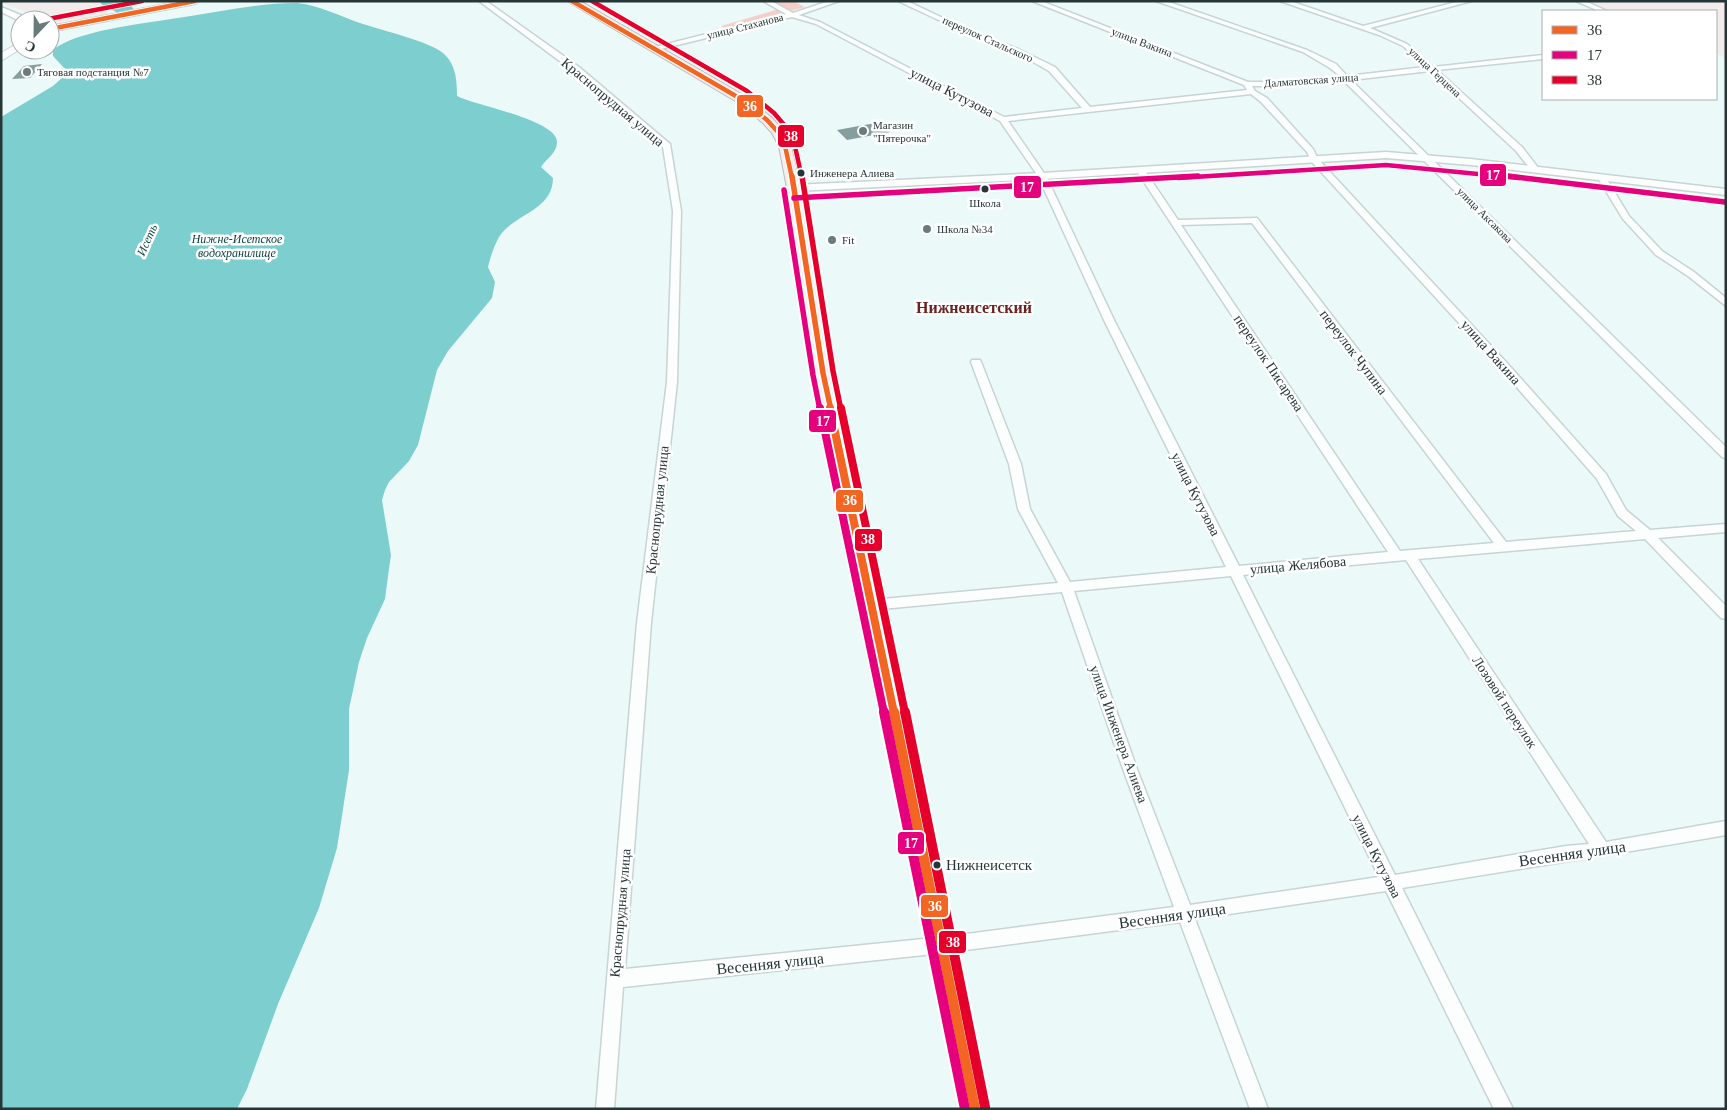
<svg xmlns="http://www.w3.org/2000/svg" width="1727" height="1110" font-family="'Times New Roman',serif">
<style>
.green{fill:#f1edec}
.forest{fill:#f5cec9}
.water{fill:#7dcecf}
.building{fill:#869e9e}
.lines{fill:none;stroke-linecap:round;stroke-linejoin:round}
.minor-casing{stroke:#c7d4d4;stroke-width:3}
.tertiary-casing{stroke:#c7d4d4;stroke-width:3}
.secondary-casing{stroke:#c7d4d4;stroke-width:2}
.primary-casing{stroke:#c0b9b9;stroke-width:2}
.minor{fill:#fcfefe;fill-rule:evenodd}
.tertiary{fill:#fcfefe;fill-rule:evenodd}
.secondary{fill:#fcfefe;fill-rule:evenodd}
.primary{fill:#f4efee;fill-rule:evenodd}
.bus-1-far3-casing{stroke:#fff;stroke-width:6}
.bus-1-far2-casing{stroke:#fff;stroke-width:9}
.bus-1-far1-casing{stroke:#fff;stroke-width:11}
.bus-1-casing{stroke:#fff;stroke-width:14}
.bus-2-far3-casing{stroke:#fff;stroke-width:6}
.bus-2-far2-casing{stroke:#fff;stroke-width:9}
.bus-2-far1-casing{stroke:#fff;stroke-width:11}
.bus-2-casing{stroke:#fff;stroke-width:14}
.bus-3-far3-casing{stroke:#fff;stroke-width:6}
.bus-3-far2-casing{stroke:#fff;stroke-width:9}
.bus-3-far1-casing{stroke:#fff;stroke-width:11}
.bus-3-casing{stroke:#fff;stroke-width:14}
.bus-1-far3{stroke:#f26522;stroke-width:4.5}
.bus-1-far2{stroke:#f26522;stroke-width:5.5}
.bus-1-far1{stroke:#f26522;stroke-width:8}
.bus-1{stroke:#f26522;stroke-width:10}
.bus-2-far3{stroke:#e5007d;stroke-width:4.5}
.bus-2-far2{stroke:#e5007d;stroke-width:5.5}
.bus-2-far1{stroke:#e5007d;stroke-width:8}
.bus-2{stroke:#e5007d;stroke-width:10}
.bus-3-far3{stroke:#e4002b;stroke-width:4.5}
.bus-3-far2{stroke:#e4002b;stroke-width:5.5}
.bus-3-far1{stroke:#e4002b;stroke-width:8}
.bus-3{stroke:#e4002b;stroke-width:10}
.poi-dot{fill:#6b7a7a;stroke:#fff;stroke-width:2}
.bus-dot{fill:#263636;stroke:#fff;stroke-width:2}
.labels{text-anchor:middle;stroke-width:5;stroke-linejoin:round;paint-order:stroke}
.far-street-label{font-size:11px;fill:#263636;stroke:#fff}
.far-poi-label{font-size:11px;fill:#263636;stroke:#fff;text-anchor:start}
.far-bus-label{font-size:11px;fill:#263636;stroke:#fff;text-anchor:start}
.far-water-label{font-size:12px;font-style:italic;fill:#093d3e;stroke:#fff}
.street-label{font-size:14px;fill:#263636;stroke:#fff}
.near-bus-label{font-size:15px;fill:#263636;stroke:#fff;text-anchor:start}
.far-district-label{font-size:16px;font-weight:bold;fill:#692421;stroke:#fff}
.near-street-label{font-size:16px;fill:#263636;stroke:#fff}
.line-badge{stroke:#fff;stroke-width:2}
.badge-label{font-size:14px;text-anchor:middle;font-weight:bold;fill:#fff}
</style>
<rect width="100%" height="100%" fill="#ecf9f9"/>
<g class="green">
<polygon points="1,1 99,1 110,14 50,25 50,20 37,20 30,14 1,3"/>
<polygon points="1584,1 1726,1 1726,58 1716,54 1716,11 1609,11"/>
</g>
<polygon class="forest" points="764,1 793,1 805,7 726,29 721,26 776,10"/>
<g class="water">
<polygon points="99,1 133,1 129,3 135,11 119,14 108,7 104,7"/>
<path d="M 297,3 C 320,5 341,17 363,24 C 384,31 428,41 443,53 C 456,64 457,81 457,96 C 474,105 557,120 557,142 C 557,153 546,159 541,167 L 553,178 C 553,211 513,214 499,237 C 494,246 490,258 488,267 L 495,282 L 492,298 L 448,351 L 437,370 L 418,445 L 409,461 L 389,482 L 385,490 L 382,500 L 391,555 L 389,569 L 385,599 L 367,638 L 359,662 L 349,709 L 349,770 L 337,848 L 319,908 L 278,1004 L 247,1089 L 237,1109 L 1,1109 L 1,117 L 53,86 L 63,77 L 65,69 L 53,56 L 53,50 C 75,31 141,24 171,19 C 213,13 254,3 297,3 Z"/>
</g>
<g class="building">
<polygon points="42,64 30,78 12,79 24,66"/>
<polygon points="881,122 890,132 847,140 837,130"/>
</g>
<g class="lines">
<defs>
<g id="minor">
<path d="M 479,1 L 486,1 L 579,67 L 670,144 L 681,211 L 677,382 L 651,623 L 625,969 L 943,937 L 1174,907 L 1123,769 L 1062,592 L 871,610 L 866,608 L 864,605 L 866,602 L 871,600 L 1058,583 L 1018,509 L 1009,464 L 971,362 L 972,360 L 980,360 L 981,362 L 1021,464 L 1030,509 L 1070,582 L 1226,567 L 1104,320 L 1038,176 L 1000,121 L 816,24 L 792,17 L 653,51 L 650,49 L 651,48 L 786,14 L 763,1 L 771,1 L 793,13 L 829,1 L 839,1 L 799,15 L 820,22 L 1004,117 L 1082,108 L 1049,71 L 1014,51 L 962,31 L 898,1 L 907,1 L 966,29 L 1018,49 L 1055,67 L 1090,107 L 1247,90 L 1244,85 L 1032,1 L 1041,1 L 1248,82 L 1289,82 L 1340,76 L 1330,68 L 1303,52 L 1156,1 L 1166,1 L 1307,50 L 1336,64 L 1347,76 L 1425,67 L 1403,46 L 1379,35 L 1280,1 L 1290,1 L 1363,26 L 1460,1 L 1472,1 L 1370,28 L 1407,44 L 1433,67 L 1543,55 L 1543,59 L 1437,70 L 1522,147 L 1539,169 L 1535,171 L 1532,171 L 1516,151 L 1430,71 L 1351,80 L 1726,447 L 1726,458 L 1722,457 L 1343,80 L 1289,86 L 1252,86 L 1255,91 L 1267,98 L 1313,149 L 1318,159 L 1507,363 L 1606,474 L 1626,510 L 1650,530 L 1726,524 L 1726,532 L 1658,538 L 1726,606 L 1726,619 L 1721,618 L 1645,539 L 1418,559 L 1606,842 L 1726,821 L 1726,835 C 1618,854 1510,870 1402,888 L 1513,1109 L 1494,1109 L 1386,891 L 1195,919 L 1268,1109 L 1250,1109 L 1180,922 L 943,953 L 623,987 L 614,1109 L 596,1109 L 637,623 L 667,382 L 673,211 L 663,147 L 573,71 ZM 1251,94 L 1261,102 L 1307,152 L 1312,162 L 1499,367 L 1597,479 L 1618,516 L 1636,531 L 1506,542 L 1257,218 L 1178,220 L 1143,168 L 1137,168 L 1136,170 L 1388,552 L 1239,566 L 1114,320 L 1046,176 L 1008,121 ZM 1252,223 L 1494,543 L 1400,551 L 1181,225 ZM 1406,560 L 1589,844 L 1566,846 L 1395,875 L 1243,575 ZM 1231,576 L 1379,877 L 1190,905 L 1137,769 L 1074,591 Z"/>
<polygon points="1576,1 1585,1 1607,11 1599,11"/>
<polygon points="1599,176 1605,176 1629,216 1662,251 1694,272 1726,298 1726,306 1688,276 1656,255 1623,219 1598,178"/>
</g>
<g id="tertiary">
<polygon points="1,7 28,18 29,20 20,21 1,12"/>
<polygon points="1386,152 1471,159 1726,189 1726,195 1471,165 1386,158 1042,179 794,191 789,188 794,185 1042,173"/>
</g>
<g id="secondary">
<polygon points="181,1 200,1 196,4 50,32 50,26"/>
<polygon points="20,42 20,49 1,61 1,53"/>
</g>
<polygon id="primary" points="567,1 580,1 745,96 771,117 782,129 791,146 801,188 831,373 956,945 990,1109 960,1109 930,945 815,373 787,188 779,146 772,133 763,123 737,102"/>
</defs>
<use href="#minor" class="minor-casing"/>
<use href="#tertiary" class="tertiary-casing"/>
<use href="#secondary" class="secondary-casing"/>
<use href="#primary" class="primary-casing"/>
<use href="#minor" class="minor"/>
<use href="#tertiary" class="tertiary"/>
<use href="#secondary" class="secondary"/>
<use href="#primary" class="primary"/>
<defs>
<g id="bus-1-far3">
<polyline points="572,1 741,99 767,120 778,132 785,146 792,178"/>
<polyline points="50,29 195,1"/>
</g>
<polyline id="bus-1-far2" points="792,176 823,373 831,410"/>
<polyline id="bus-1-far1" points="830,408 894,713"/>
<polyline id="bus-1" points="894,712 975,1109"/>
<polyline id="bus-2-far3" points="1178,178 1386,165 1519,178"/>
<g id="bus-2-far2">
<polyline points="1508,176 1725,202"/>
<polyline points="784,190 813,375 820,410"/>
<polyline points="794,198 1198,176"/>
</g>
<polyline id="bus-2-far1" points="820,408 884,713"/>
<polyline id="bus-2" points="884,712 965,1109"/>
<g id="bus-3-far3">
<polyline points="592,1 747,91 774,113 786,127 794,142 802,178"/>
<polyline points="48,19 142,1"/>
</g>
<polyline id="bus-3-far2" points="802,176 833,371 841,410"/>
<polyline id="bus-3-far1" points="841,408 905,713"/>
<polyline id="bus-3" points="905,712 985,1107"/>
</defs>
<use href="#bus-1-far3" class="bus-1-far3-casing"/>
<use href="#bus-1-far2" class="bus-1-far2-casing"/>
<use href="#bus-1-far1" class="bus-1-far1-casing"/>
<use href="#bus-1" class="bus-1-casing"/>
<use href="#bus-2-far3" class="bus-2-far3-casing"/>
<use href="#bus-2-far2" class="bus-2-far2-casing"/>
<use href="#bus-2-far1" class="bus-2-far1-casing"/>
<use href="#bus-2" class="bus-2-casing"/>
<use href="#bus-3-far3" class="bus-3-far3-casing"/>
<use href="#bus-3-far2" class="bus-3-far2-casing"/>
<use href="#bus-3-far1" class="bus-3-far1-casing"/>
<use href="#bus-3" class="bus-3-casing"/>
<use href="#bus-1-far3" class="bus-1-far3"/>
<use href="#bus-1-far2" class="bus-1-far2"/>
<use href="#bus-1-far1" class="bus-1-far1"/>
<use href="#bus-1" class="bus-1"/>
<use href="#bus-2-far3" class="bus-2-far3"/>
<use href="#bus-2-far2" class="bus-2-far2"/>
<use href="#bus-2-far1" class="bus-2-far1"/>
<use href="#bus-2" class="bus-2"/>
<use href="#bus-3-far3" class="bus-3-far3"/>
<use href="#bus-3-far2" class="bus-3-far2"/>
<use href="#bus-3-far1" class="bus-3-far1"/>
<use href="#bus-3" class="bus-3"/>
</g>
<g class="poi-dot">
<circle cx="27" cy="72" r="5"/>
<circle cx="863" cy="131" r="5"/>
<circle cx="927" cy="229" r="5"/>
<circle cx="832" cy="240" r="5"/>
</g>
<g class="bus-dot">
<circle cx="801" cy="173" r="4.5"/>
<circle cx="985" cy="189" r="4.5"/>
<circle cx="937" cy="865" r="4.5"/>
</g>
<g class="labels">
<g class="far-street-label">
<text transform="translate(745 26) rotate(-14)" y="4">улица Стаханова</text>
<text transform="translate(988 39) rotate(24)" y="4">переулок Стальского</text>
<text transform="translate(1142 42) rotate(21)" y="4">улица Вакина</text>
<text transform="translate(1435 72) rotate(43)" y="4">улица Герцена</text>
<text transform="translate(1311 80) rotate(-4)" y="4">Далматовская улица</text>
<text transform="translate(1485 215) rotate(45)" y="4">улица Аксакова</text>
</g>
<g class="far-poi-label">
<text x="37" y="76">Тяговая подстанция №7</text>
<text x="873" y="129">Магазин<tspan x="873" dy="13">"Пятерочка"</tspan></text>
<text x="937" y="233">Школа №34</text>
<text x="842" y="244">Fit</text>
</g>
<g class="far-bus-label">
<text x="810" y="177">Инженера Алиева</text>
<text x="985" y="207" text-anchor="middle">Школа</text>
</g>
<g class="far-water-label">
<text x="237" y="243">Нижне-Исетское<tspan x="237" dy="14">водохранилище</tspan></text>
<text transform="translate(147 240) rotate(-66)" y="4">Исеть</text>
</g>
<g class="street-label">
<text transform="translate(952 92) rotate(27)" y="5">улица Кутузова</text>
<text transform="translate(613 102) rotate(40)" y="5">Краснопрудная улица</text>
<text transform="translate(1354 352) rotate(53)" y="5">переулок Чупина</text>
<text transform="translate(1491 352) rotate(48)" y="5">улица Вакина</text>
<text transform="translate(1269 363) rotate(56)" y="5">переулок Писарева</text>
<text transform="translate(1196 494) rotate(63)" y="5">улица Кутузова</text>
<text transform="translate(657 510) rotate(-84)" y="5">Краснопрудная улица</text>
<text transform="translate(1298 565) rotate(-5)" y="5">улица Желябова</text>
<text transform="translate(1505 702) rotate(57)" y="5">Лозовой переулок</text>
<text transform="translate(1119 734) rotate(70)" y="5">улица Инженера Алиева</text>
<text transform="translate(1377 856) rotate(63)" y="5">улица Кутузова</text>
<text transform="translate(620 913) rotate(-85)" y="5">Краснопрудная улица</text>
</g>
<g class="near-bus-label">
<text x="946" y="870">Нижнеисетск</text>
</g>
<g class="far-district-label">
<text x="974" y="313">Нижнеисетский</text>
</g>
<g class="near-street-label">
<text transform="translate(1572 853) rotate(-8)" y="6">Весенняя улица</text>
<text transform="translate(1172 915) rotate(-8)" y="6">Весенняя улица</text>
<text transform="translate(770 963) rotate(-6)" y="6">Весенняя улица</text>
</g>
</g>
<g class="line-badge">
<rect x="736" y="94" width="28" height="24" rx="5" fill="#f26522"/>
<rect x="777" y="124" width="28" height="24" rx="5" fill="#e4002b"/>
<rect x="1479" y="163" width="28" height="24" rx="5" fill="#e5007d"/>
<rect x="1013" y="175" width="29" height="24" rx="5" fill="#e5007d"/>
<rect x="808" y="409" width="29" height="24" rx="5" fill="#e5007d"/>
<rect x="835" y="489" width="29" height="24" rx="5" fill="#f26522"/>
<rect x="854" y="528" width="29" height="24" rx="5" fill="#e4002b"/>
<rect x="897" y="831" width="28" height="24" rx="5" fill="#e5007d"/>
<rect x="920" y="894" width="29" height="24" rx="5" fill="#f26522"/>
<rect x="938" y="930" width="29" height="24" rx="5" fill="#e4002b"/>
</g>
<g class="badge-label">
<text x="750" y="111">36</text>
<text x="791" y="141">38</text>
<text x="1493" y="180">17</text>
<text x="1027" y="192">17</text>
<text x="823" y="426">17</text>
<text x="850" y="505">36</text>
<text x="868" y="544">38</text>
<text x="911" y="848">17</text>
<text x="935" y="911">36</text>
<text x="953" y="947">38</text>
</g>
<rect width="1727" height="1110" fill="none" stroke="#263636" stroke-width="5"/>
<rect x="1542" y="10" width="175" height="90" fill="#ffffff" stroke="#a8afaf"/>
<rect x="1552" y="26" width="25" height="8" fill="#f26522" stroke="#a8afaf"/>
<text x="1587" y="35" font-size="15" fill="#263636">36</text>
<rect x="1552" y="51" width="25" height="8" fill="#e5007d" stroke="#a8afaf"/>
<text x="1587" y="60" font-size="15" fill="#263636">17</text>
<rect x="1552" y="76" width="25" height="8" fill="#e4002b" stroke="#a8afaf"/>
<text x="1587" y="85" font-size="15" fill="#263636">38</text>
<g transform="translate(35 35) rotate(202)"><circle r="24" fill="#ffffff" stroke="#a8afaf"/>
<path d="M0-4L9 19L0 12L-9 19Z" fill="#6b7a7a"/>
<text y="-8" font-size="14" font-weight="bold" text-anchor="middle" fill="#263636">С</text>
</g>
</svg>
